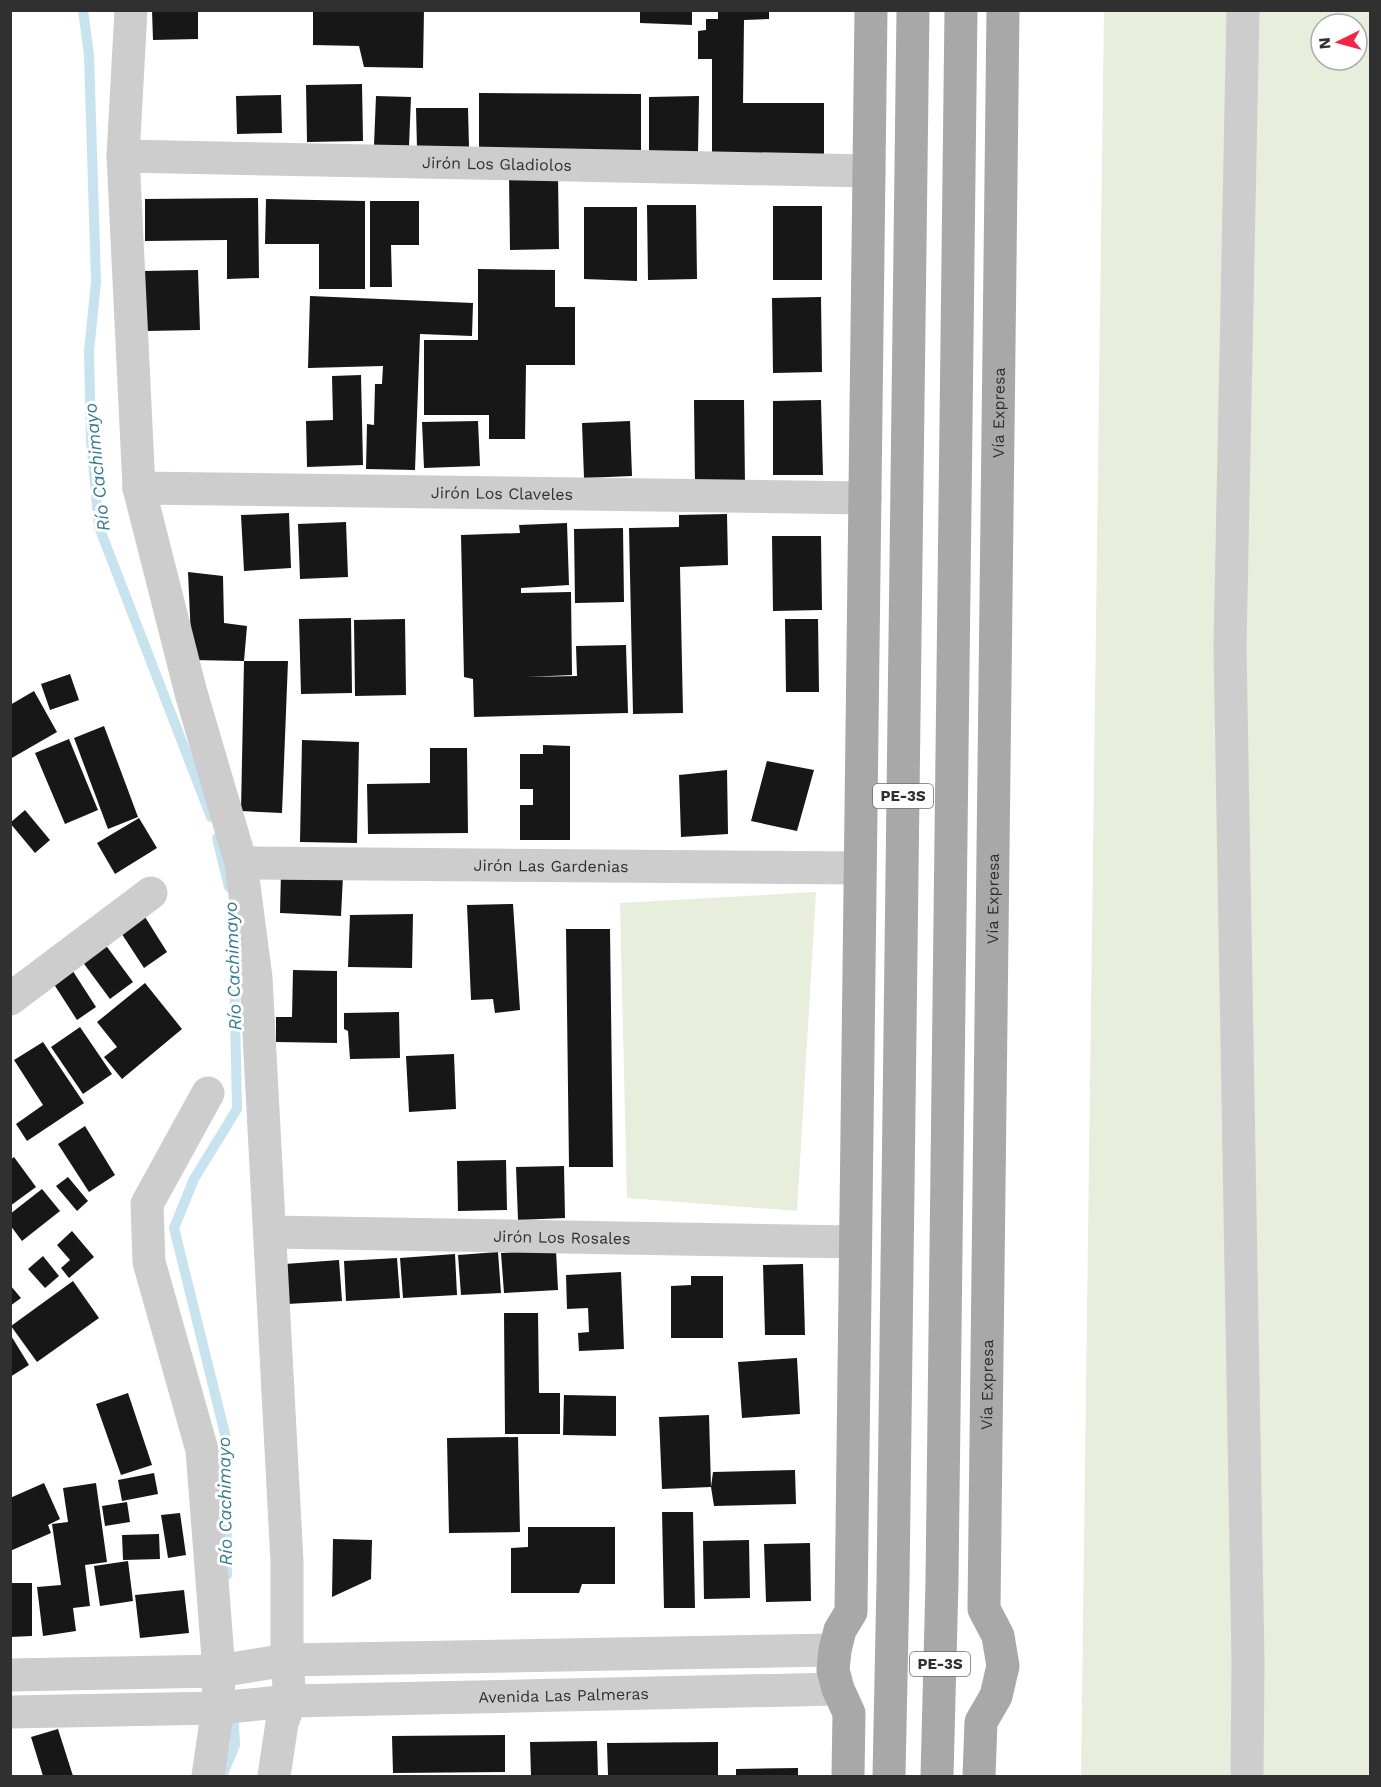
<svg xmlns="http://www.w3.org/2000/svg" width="1381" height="1787" font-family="'Work Sans',sans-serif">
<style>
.green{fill:#e7eedc;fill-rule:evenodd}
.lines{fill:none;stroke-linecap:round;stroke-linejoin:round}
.stream{stroke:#c7e3ef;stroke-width:10}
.building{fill:#171717}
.minor{stroke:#cdcdcd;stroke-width:33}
.major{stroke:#a8a8a8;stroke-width:33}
.labels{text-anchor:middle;stroke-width:6;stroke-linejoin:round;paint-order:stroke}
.shield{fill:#fff;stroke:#6e6e6e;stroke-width:1.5}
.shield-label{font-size:15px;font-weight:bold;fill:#303030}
.street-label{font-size:16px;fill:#303030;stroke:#fff}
.water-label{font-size:18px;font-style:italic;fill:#357b9a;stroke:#fff}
</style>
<rect width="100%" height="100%" fill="#fff"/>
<g class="green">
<path d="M 1104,11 L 1370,11 L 1370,1776 L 1081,1776 ZM 1321,24 L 1357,24 L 1357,60 L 1321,60 Z"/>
<polygon points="816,892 797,1211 627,1198 620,903"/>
</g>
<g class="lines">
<g class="stream">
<polyline points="83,10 89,55 96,282 89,351 91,440 99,527 211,817"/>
<polyline points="217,838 229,887"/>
<polyline points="227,1575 226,1438 174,1228 194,1179 237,1109 233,917"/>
<polyline points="222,1776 235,1745 233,1710"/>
</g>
</g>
<g class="building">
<polygon points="152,10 198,10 198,39 153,40"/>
<polygon points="313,10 424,10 423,68 364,67 359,46 313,45"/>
<polygon points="640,10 692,10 692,25 640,23"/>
<polygon points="718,10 769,10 769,19 744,20 743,103 824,103 824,155 712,155 712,59 698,59 698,31 706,30 706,19 718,19"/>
<polygon points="362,84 363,141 307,142 306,85"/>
<polygon points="479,93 641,94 641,151 479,149"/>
<polygon points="281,95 282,133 237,134 236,96"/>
<polygon points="376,96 411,97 409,146 374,145"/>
<polygon points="699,96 698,153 649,154 649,97"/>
<polygon points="416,108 468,108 469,147 417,148"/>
<polygon points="558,175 559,249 510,250 509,176"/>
<polygon points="258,198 259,278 227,279 227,240 145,241 145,199"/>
<polygon points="266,199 365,201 365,289 319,289 319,244 265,244"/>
<polygon points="370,201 419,201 419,245 391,245 392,287 370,287"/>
<polygon points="647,205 696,205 697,279 648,280"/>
<rect x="773" y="206" width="49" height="74"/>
<polygon points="584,207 637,207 637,281 584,279"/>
<polygon points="478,269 555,270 555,307 575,307 575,365 526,365 525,439 489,439 489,415 424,415 424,340 478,340"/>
<polygon points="198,270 200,330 146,331 144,271"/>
<polygon points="310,296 473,303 472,336 420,334 415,470 366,469 367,424 374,425 375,384 382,384 383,366 308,368"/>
<polygon points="821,297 822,372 773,373 772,298"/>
<polygon points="361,375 363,465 307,467 306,421 333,420 332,376"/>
<polygon points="694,400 744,400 745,486 695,486"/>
<polygon points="821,400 823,475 773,475 773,401"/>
<polygon points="478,421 480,466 424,468 422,422"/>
<polygon points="630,421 632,476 584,478 582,423"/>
<polygon points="289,513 291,568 244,571 241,515"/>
<polygon points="727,514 728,565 680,567 683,713 633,714 629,528 679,527 679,515"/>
<polygon points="346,522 348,577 300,579 298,524"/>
<polygon points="567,523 569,585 521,588 521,593 571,592 572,675 527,677 577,676 576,646 626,645 628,713 474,717 473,679 464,677 461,535 520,533 519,525"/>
<polygon points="623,528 624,602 575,603 574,529"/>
<polygon points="772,536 821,536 822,610 773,611"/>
<polygon points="188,572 223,576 224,623 247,626 244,661 192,660"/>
<polygon points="351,618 352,693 301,694 299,619"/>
<polygon points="405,619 406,695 355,696 354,620"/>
<polygon points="785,619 818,619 819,692 786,692"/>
<polygon points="244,661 288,661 282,813 241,811"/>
<polygon points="70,674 79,700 50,710 41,684"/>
<polygon points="34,691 57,732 10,759 10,705"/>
<polygon points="104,726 138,817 108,829 74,738"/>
<polygon points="69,739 98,810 65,824 35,753"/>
<polygon points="302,740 359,742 357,843 300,842"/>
<polygon points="543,745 570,746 570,840 520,840 520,805 533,805 533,789 520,789 520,754 543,754"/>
<polygon points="430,748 467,748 468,833 368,834 367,784 430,783"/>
<polygon points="767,761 814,770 797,831 751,821"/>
<polygon points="727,770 728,834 681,837 679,775"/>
<polygon points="25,810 50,840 35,853 10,823"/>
<polygon points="139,818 157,848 115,874 97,843"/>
<polygon points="281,872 343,876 341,916 280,913"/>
<polygon points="513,904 520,1010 495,1013 493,999 471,1000 467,905"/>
<polygon points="140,909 167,952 144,968 116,925"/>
<polygon points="413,914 412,968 348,967 350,915"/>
<polygon points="566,929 610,929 613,1167 569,1167"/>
<polygon points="99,936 133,982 110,999 76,953"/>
<polygon points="67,962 96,1007 77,1020 48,975"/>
<polygon points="293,970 337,971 337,1043 276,1042 276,1017 292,1017"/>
<polygon points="145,983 182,1029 122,1079 104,1057 117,1047 97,1022"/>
<polygon points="399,1012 400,1058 350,1059 348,1031 344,1029 344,1013"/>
<polygon points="80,1027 112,1074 83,1094 51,1047"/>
<polygon points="43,1042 84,1103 27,1141 16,1124 43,1105 14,1060"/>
<polygon points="454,1054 456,1109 409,1112 406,1056"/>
<polygon points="85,1126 115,1175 89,1192 58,1144"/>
<polygon points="14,1157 36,1187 10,1206 10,1160"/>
<polygon points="506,1160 507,1210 458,1211 457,1161"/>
<polygon points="564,1166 565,1218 518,1220 516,1167"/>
<polygon points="68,1177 88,1201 77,1211 56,1186"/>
<polygon points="42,1189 60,1211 22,1241 10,1225 10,1214"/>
<polygon points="72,1231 94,1257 69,1278 61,1268 70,1260 57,1245"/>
<polygon points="556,1250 558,1290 504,1293 501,1253"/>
<polygon points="498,1252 501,1293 461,1295 458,1255"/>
<polygon points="455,1254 457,1295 403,1298 400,1258"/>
<polygon points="43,1256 59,1276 45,1288 28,1269"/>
<polygon points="397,1258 400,1298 346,1301 344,1261"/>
<polygon points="339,1260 342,1301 287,1304 285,1264"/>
<polygon points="803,1264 805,1335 765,1335 763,1265"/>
<polygon points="621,1272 624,1349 579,1351 578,1333 589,1332 588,1308 567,1309 566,1275"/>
<polygon points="691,1276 723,1276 723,1338 671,1338 671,1286 691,1285"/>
<polygon points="73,1281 99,1318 37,1362 11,1326"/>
<polygon points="10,1285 21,1298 10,1306"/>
<polygon points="504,1313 538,1313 539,1393 560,1393 560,1434 505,1434"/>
<polygon points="10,1334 29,1365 10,1377"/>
<polygon points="797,1358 800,1414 742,1418 738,1362"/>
<polygon points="128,1393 152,1465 121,1475 96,1404"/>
<polygon points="564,1395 616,1396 616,1436 563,1435"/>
<polygon points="709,1415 711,1487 713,1472 795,1470 796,1504 714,1506 711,1487 662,1489 659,1417"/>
<polygon points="518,1437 520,1532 449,1533 447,1438"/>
<polygon points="154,1473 158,1494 122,1501 118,1480"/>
<polygon points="44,1483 60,1519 48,1525 51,1533 10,1551 10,1515 12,1514 10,1509 10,1498"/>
<polygon points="96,1483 107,1562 85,1565 90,1606 73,1608 76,1631 43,1636 37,1587 61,1585 52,1524 68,1522 63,1488"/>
<polygon points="127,1502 130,1522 105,1526 102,1506"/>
<polygon points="662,1512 693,1512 695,1608 664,1608"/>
<polygon points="180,1513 186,1555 168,1558 161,1515"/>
<polygon points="528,1527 615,1527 615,1584 582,1584 579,1593 511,1593 511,1548 528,1547"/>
<polygon points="159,1534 160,1559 123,1560 122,1535"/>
<polygon points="333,1539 372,1540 371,1579 332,1597"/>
<polygon points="749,1540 750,1598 704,1599 703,1541"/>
<polygon points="810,1543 811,1601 766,1602 764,1544"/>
<polygon points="128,1561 133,1601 100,1606 94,1566"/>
<polygon points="10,1583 32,1583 32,1636 10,1637"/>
<polygon points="184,1590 189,1633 140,1638 135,1595"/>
<polygon points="58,1729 73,1776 43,1776 31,1737"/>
<polygon points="505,1735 505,1772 393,1773 392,1736"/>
<polygon points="597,1741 598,1776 531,1776 530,1742"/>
<polygon points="718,1742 718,1776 608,1776 607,1743"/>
<polygon points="798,1768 798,1776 736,1776 736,1769"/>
</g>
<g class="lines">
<g class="minor">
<polyline points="131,10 123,156 139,488 191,693 241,863 256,978 287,1562 287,1660 290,1701 282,1723 274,1776"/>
<polyline points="1243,10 1230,647 1248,1662 1247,1776"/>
<path id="s1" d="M 123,156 L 869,171"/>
<path id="s2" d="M 139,488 L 865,498"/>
<path id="s3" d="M 241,863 L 860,868"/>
<polyline points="10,999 151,893"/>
<path id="s4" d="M 270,1232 L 855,1242"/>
<polyline points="10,1675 219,1671 287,1660 835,1650"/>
<path id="s5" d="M 10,1712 L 218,1708 L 290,1701 L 838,1689"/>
<polyline points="208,1776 218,1708 219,1671 202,1450 149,1262 147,1204 208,1093"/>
</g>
<g class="major">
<polyline points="848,1776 849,1713 838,1689 833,1670 835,1650 840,1630 851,1612 871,10"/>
<polyline points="889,1776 893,1582 913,10"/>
<polyline points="937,1776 942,1581 961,10"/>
<path id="s6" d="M 979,1776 L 981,1722 L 996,1696 L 1003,1666 L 998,1636 L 984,1609 L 1003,10"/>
</g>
</g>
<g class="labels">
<g class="shield">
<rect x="873" y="784" width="60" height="24" rx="4.5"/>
<rect x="910" y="1652" width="60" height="24" rx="4.5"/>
</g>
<g class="shield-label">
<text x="903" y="801">PE-3S</text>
<text x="940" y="1669">PE-3S</text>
</g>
<g class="street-label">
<text dy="6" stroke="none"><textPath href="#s1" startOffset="374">Jirón Los Gladiolos</textPath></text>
<text dy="6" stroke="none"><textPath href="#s6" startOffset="1372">Vía Expresa</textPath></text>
<text dy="6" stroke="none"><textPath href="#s2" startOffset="363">Jirón Los Claveles</textPath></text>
<text dy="6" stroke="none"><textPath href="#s3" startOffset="310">Jirón Las Gardenias</textPath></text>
<text dy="6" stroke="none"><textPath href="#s6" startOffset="886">Vía Expresa</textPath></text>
<text dy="6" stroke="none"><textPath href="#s4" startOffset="292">Jirón Los Rosales</textPath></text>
<text dy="6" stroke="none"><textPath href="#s6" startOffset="400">Vía Expresa</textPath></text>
<text dy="6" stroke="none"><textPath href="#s5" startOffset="554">Avenida Las Palmeras</textPath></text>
</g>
<g class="water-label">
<text transform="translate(97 467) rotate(-96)" y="6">Río Cachimayo</text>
<text transform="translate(233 966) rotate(-92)" y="6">Río Cachimayo</text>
<text transform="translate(225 1501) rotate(-91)" y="6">Río Cachimayo</text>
</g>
</g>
<rect width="1381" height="1787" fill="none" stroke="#303030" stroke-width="24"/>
<g transform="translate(1339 42) rotate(265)"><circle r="28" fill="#ffffff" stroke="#acacac" stroke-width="1.5"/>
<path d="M0-4.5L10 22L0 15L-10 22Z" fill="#f52344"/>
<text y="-9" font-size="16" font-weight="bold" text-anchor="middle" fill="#303030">N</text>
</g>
</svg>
